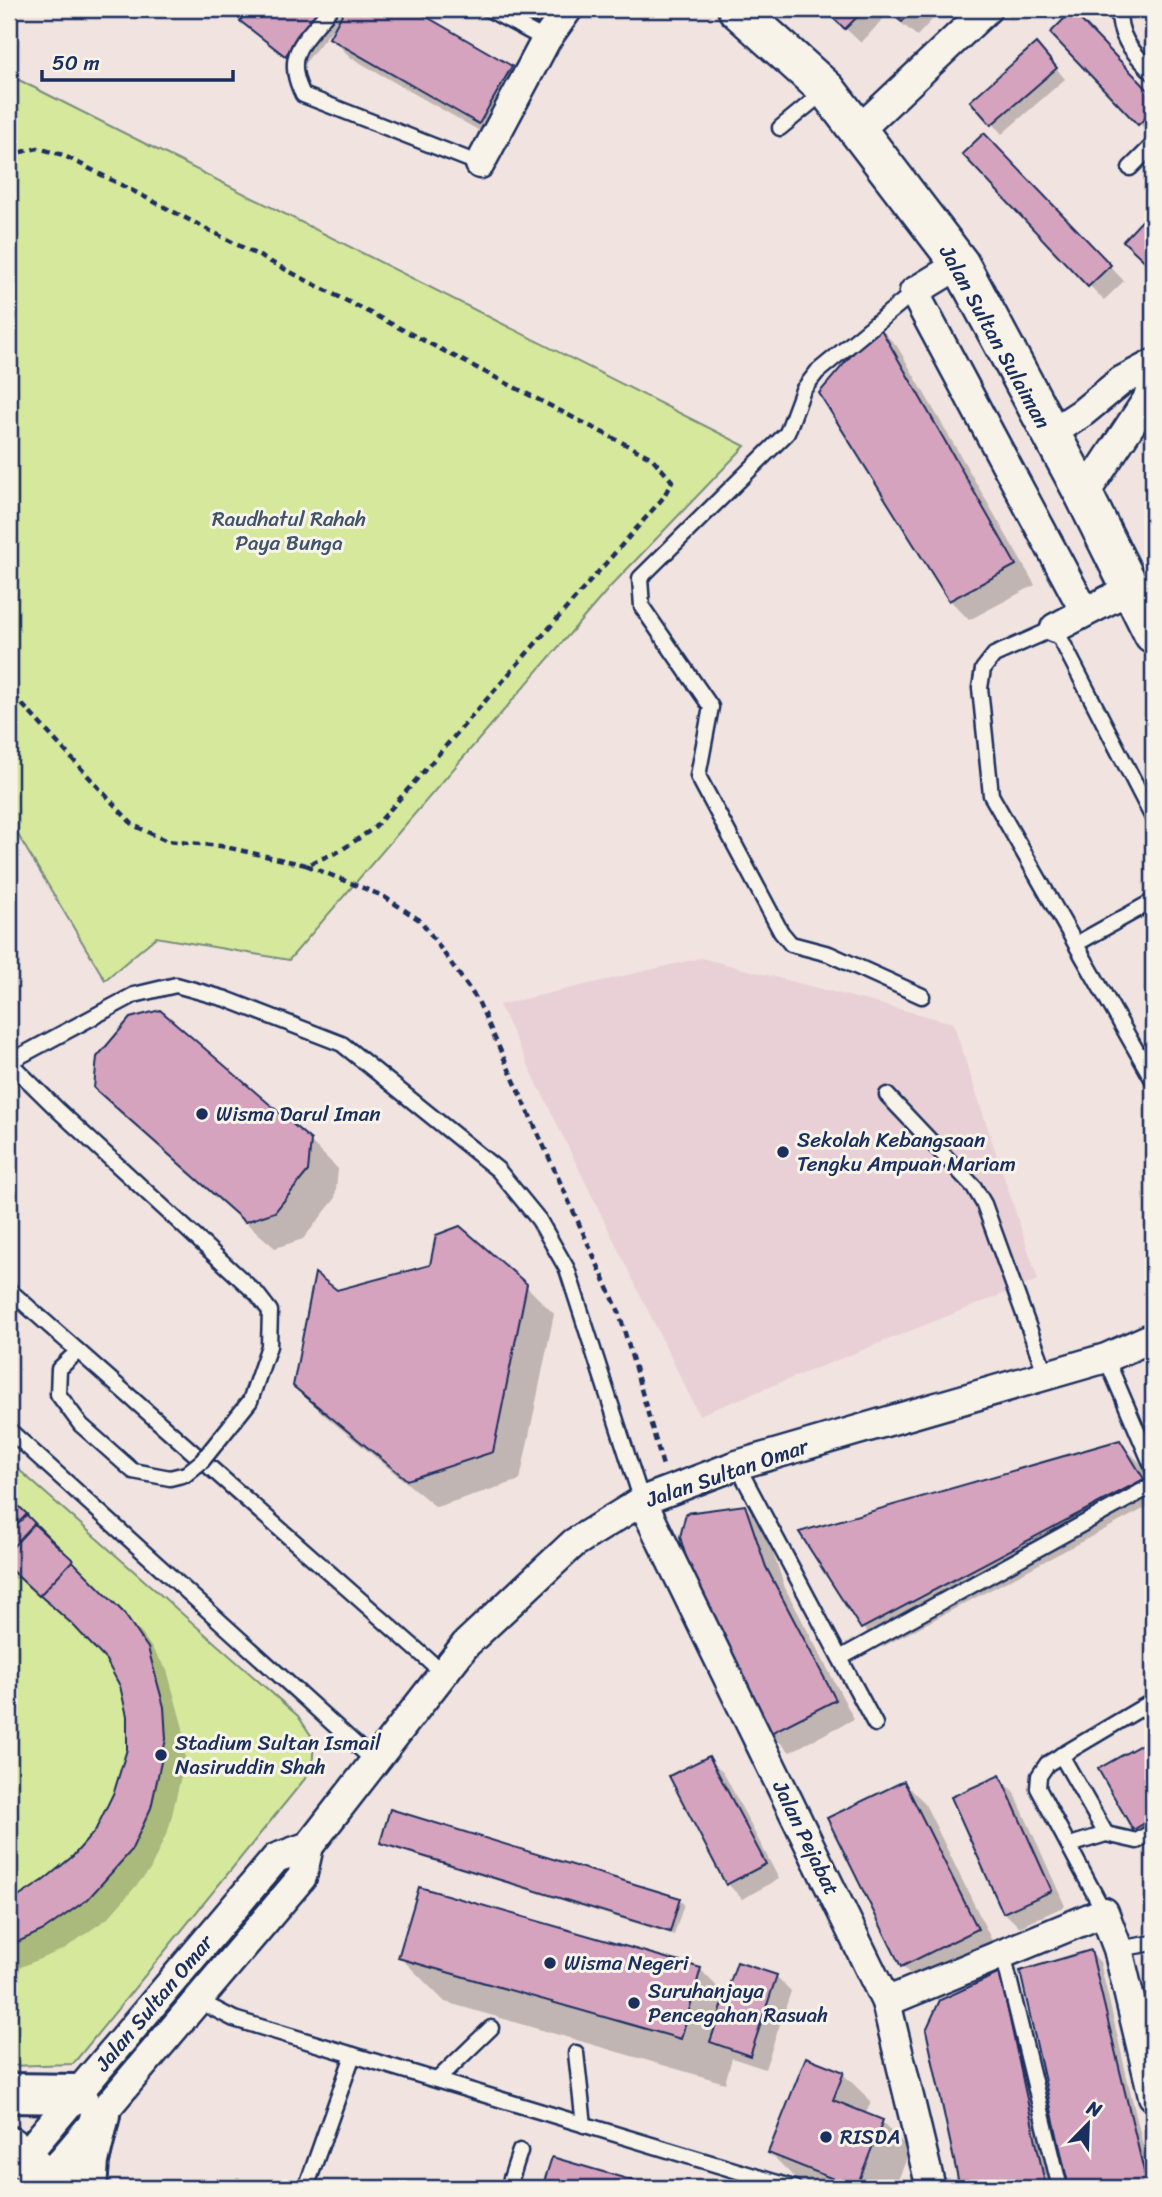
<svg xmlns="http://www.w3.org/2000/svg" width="1162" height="2197" font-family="Sriracha,sans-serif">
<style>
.built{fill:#e8d0d6}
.green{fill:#d5e89c;stroke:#788c7d;stroke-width:2}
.shadow{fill:#0003}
.building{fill:#d6a3bf;stroke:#1b2f5e;stroke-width:2}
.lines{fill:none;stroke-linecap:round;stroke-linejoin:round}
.service-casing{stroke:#1b2f5e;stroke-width:19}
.minor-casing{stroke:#1b2f5e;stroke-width:33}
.tertiary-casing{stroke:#1b2f5e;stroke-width:42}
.secondary-casing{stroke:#1b2f5e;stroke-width:44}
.path{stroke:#1b2f5e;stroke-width:4.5;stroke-dasharray:7 5;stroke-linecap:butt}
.service{stroke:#f7f3e8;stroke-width:14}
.minor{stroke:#f7f3e8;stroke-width:28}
.tertiary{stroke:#f7f3e8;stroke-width:37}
.secondary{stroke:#f7f3e8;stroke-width:38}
.service-bridge-casing{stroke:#1b2f5e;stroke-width:19;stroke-linecap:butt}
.service-bridge{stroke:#f7f3e8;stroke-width:14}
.poi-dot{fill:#1b2f5e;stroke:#f7f3e8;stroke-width:2.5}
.labels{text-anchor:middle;stroke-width:6;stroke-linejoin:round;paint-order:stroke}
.street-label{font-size:21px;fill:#1b2f5e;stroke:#f7f3e8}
.park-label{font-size:21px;fill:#40546a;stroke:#f7f3e8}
.poi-label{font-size:21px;fill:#1b2f5e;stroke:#f7f3e8;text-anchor:start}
</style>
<rect width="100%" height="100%" fill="#f0e3e0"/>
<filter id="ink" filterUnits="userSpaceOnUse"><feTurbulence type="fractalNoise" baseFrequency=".0143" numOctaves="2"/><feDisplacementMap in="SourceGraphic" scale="14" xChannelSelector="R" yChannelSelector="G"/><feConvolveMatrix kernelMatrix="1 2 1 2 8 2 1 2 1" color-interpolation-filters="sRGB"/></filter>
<g filter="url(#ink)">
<polygon class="built" points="701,958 953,1023 1038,1280 699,1415 499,1005"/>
<g class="green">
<polygon points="9,75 745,446 610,587 289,960 156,937 105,980 9,820"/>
<polygon points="9,1461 298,1716 314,1740 312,1770 73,2064 9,2066"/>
</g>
<g class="shadow">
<polygon points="252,9 409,9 511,67 530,87 499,142 350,57 331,37 337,27 335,26 300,69 242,20"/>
<polygon points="497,9 581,9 562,44"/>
<polygon points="825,9 879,9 886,16 861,43"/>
<polygon points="884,9 942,9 917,36"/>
<polygon points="1087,28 1153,97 1153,137 1052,33"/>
<polygon points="1045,55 1065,79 1002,134 972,101"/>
<polygon points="999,150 1124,281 1104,300 1089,285"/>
<polygon points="1153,212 1153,268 1126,241"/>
<polygon points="878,327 897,346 1035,585 969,620 950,600"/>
<polygon points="96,1088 310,1141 338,1169 335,1199 303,1239 275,1248 124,1116"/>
<polygon points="432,1267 526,1286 554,1314 520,1480 436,1507 323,1414 295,1386 337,1292"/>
<polygon points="1119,1442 1139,1462 1153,1485 1153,1504 882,1647 863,1628"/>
<polygon points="9,1500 142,1634 167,1670 183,1728 185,1759 169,1828 150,1870 108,1918 64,1949 9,1972 9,1905 45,1881 74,1858 96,1832 115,1793 129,1749 129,1715 122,1686 108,1659 85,1636 21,1579 9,1578"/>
<polygon points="744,1506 764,1526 785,1588 854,1719 790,1752 770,1733"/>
<polygon points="1153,1740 1153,1848 1134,1829 1100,1770"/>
<polygon points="708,1758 723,1772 779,1879 742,1899 728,1884"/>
<polygon points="999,1777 1014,1792 1065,1906 1019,1927 1004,1912"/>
<polygon points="904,1783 924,1802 996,1949 922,1986 902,1966"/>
<polygon points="382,1842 679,1900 684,1904 674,1935 386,1846"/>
<polygon points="420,1889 701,1970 727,1997 776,1976 791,1991 765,2069 732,2058 725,2083 445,2002 400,1957"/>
<polygon points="1090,1952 1100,1962 1153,2188 1070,2188 1022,1972"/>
<polygon points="1000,1975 1019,1995 1061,2188 962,2188 927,2030"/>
<polygon points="843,2074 871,2101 865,2115 882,2122 910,2150 895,2188 817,2188 798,2181 770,2153"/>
<polygon points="553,2159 652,2188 544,2188"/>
</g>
<g class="building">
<polygon points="249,9 322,9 285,56 240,21"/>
<polygon points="345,9 413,9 512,66 479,124 329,38"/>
<polygon points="510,9 552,9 542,26"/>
<polygon points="823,9 865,9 845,29"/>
<polygon points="884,9 914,9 902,22"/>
<polygon points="1072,11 1153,95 1153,111 1138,125 1050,33"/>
<polygon points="1036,43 1057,68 991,125 970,101"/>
<polygon points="984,133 1111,265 1088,287 962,154"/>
<polygon points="1153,209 1153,260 1149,265 1123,241"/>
<polygon points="878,324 1016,565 949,601 819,393"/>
<polygon points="160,1010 311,1140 308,1171 275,1212 245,1222 94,1088 97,1057 130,1018"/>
<polygon points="460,1226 527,1284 493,1452 407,1480 293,1386 315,1273 337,1290 430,1265 436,1235"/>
<polygon points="1120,1440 1144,1479 861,1629 799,1532"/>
<polygon points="9,1497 123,1612 148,1648 164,1707 166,1739 151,1808 131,1851 88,1899 44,1930 9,1946 9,1903 44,1880 73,1856 95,1831 114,1792 127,1749 127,1716 120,1686 106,1660 72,1624 9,1568"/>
<polygon points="9,1497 27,1514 9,1533"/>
<polygon points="745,1505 766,1567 836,1700 769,1734 699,1601 680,1537 686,1513"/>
<polygon points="34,1524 73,1560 39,1596 9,1568 9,1551"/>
<polygon points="1153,1738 1153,1818 1133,1830 1098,1769"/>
<polygon points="709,1756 766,1864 726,1885 669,1776"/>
<polygon points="1000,1775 1052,1891 1003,1913 951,1797"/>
<polygon points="904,1781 978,1929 901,1967 827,1818"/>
<polygon points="390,1809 680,1898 670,1932 380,1843"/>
<polygon points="419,1887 701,1968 681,2039 398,1958"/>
<polygon points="1091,1950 1148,2188 1069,2188 1020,1971"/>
<polygon points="737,1962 777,1975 750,2056 710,2042"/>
<polygon points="1000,1973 1046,2188 960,2188 926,2030 940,2000"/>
<polygon points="806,2057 844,2072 833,2100 883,2120 856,2188 768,2153"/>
<polygon points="552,2157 658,2188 542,2188"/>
</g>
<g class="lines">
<defs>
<g id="service">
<path d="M 330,9 C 305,41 282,53 303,95 L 480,164"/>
<polyline points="488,9 546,40"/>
<path d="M 1119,9 C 1118,39 1134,53 1153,73"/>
<polyline points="780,128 825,91"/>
<polyline points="1130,168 1153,145"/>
<polyline points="914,292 817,372 803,390 787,433 640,578 642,607 711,707 698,776 781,932 791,944 829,954 922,996"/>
<polyline points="1153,818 1055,628 994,655 983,669 980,688 991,795 1153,1080"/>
<polyline points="1076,944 1153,901"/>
<polyline points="9,1062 134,995 176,985 226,999 342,1044 498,1170 539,1220 567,1269 642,1501"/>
<polyline points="9,1062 59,1111 257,1294 270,1311 269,1346 250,1401"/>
<polyline points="887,1095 974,1187 984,1204 1046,1375"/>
<polyline points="9,1290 442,1672"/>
<polyline points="78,1351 59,1369 58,1394 81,1425 133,1471 170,1478 186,1474"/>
<polyline points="1106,1358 1153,1468"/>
<polyline points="9,1430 374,1761"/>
<polyline points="737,1465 875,1724"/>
<polyline points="840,1658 1153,1485"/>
<polyline points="1061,1755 1106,1834"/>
<polyline points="1070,1845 1106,1834 1137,1841 1153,1831"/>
<polyline points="1104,1912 1038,1788 1039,1776 1047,1764 1153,1701"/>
<polyline points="1118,1949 1153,1943"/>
<polyline points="1003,1954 1060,2188"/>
<polyline points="197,2000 234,2019 794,2188"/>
<polyline points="576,2053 584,2125"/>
<polyline points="437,2080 491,2028"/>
<polyline points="306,2188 353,2055"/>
<polyline points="508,2188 520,2151"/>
</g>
<g id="minor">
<polyline points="859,130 987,9"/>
<polyline points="480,164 546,40 568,9"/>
<polyline points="960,264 914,292 1085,612"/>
<polyline points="1050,434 1082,413 1121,381 1153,364"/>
<polyline points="1084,495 1147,400 1153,382"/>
<polyline points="1055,628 1130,589"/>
<polyline points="642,1501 886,2002 931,2188"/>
<polyline points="886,2002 1104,1912 1118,1949 1153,2096"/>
<polyline points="23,2158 276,1858 309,1846"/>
<polyline points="47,2178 302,1877 309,1846 466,1644 574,1543 642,1501 737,1465 1106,1358 1153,1337"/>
</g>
<polyline id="tertiary" points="737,9 827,90 960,264 1084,495 1153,634"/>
<g id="secondary">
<polyline points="9,2093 78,2094"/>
<polyline points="9,2146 59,2188"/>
<polyline points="87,2188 89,2161 100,2115"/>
</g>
</defs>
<use href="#service" class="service-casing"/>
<use href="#minor" class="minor-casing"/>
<use href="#tertiary" class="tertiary-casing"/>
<use href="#secondary" class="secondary-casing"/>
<g class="path">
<polyline points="9,155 38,148 63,155 652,458 672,481 663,498 374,828 340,851 306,865 221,846 167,841 133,825 9,690"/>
<polyline points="306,865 383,896 421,921 478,1001 619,1312 663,1466"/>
</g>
<use href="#service" class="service"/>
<use href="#minor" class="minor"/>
<use href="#tertiary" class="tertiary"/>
<use href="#secondary" class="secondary"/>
<defs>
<polyline id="service-bridge" points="186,1474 202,1461 250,1401"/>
</defs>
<use href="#service-bridge" class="service-bridge-casing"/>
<use href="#service-bridge" class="service-bridge"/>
</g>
</g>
<g class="poi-dot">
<circle cx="202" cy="1114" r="7"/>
<circle cx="783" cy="1152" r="7"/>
<circle cx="161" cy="1755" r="7"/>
<circle cx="550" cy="1963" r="7"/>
<circle cx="634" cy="2003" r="7"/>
<circle cx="826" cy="2137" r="7"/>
</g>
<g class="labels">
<g class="street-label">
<text transform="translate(995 337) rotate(61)" y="7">Jalan Sultan Sulaiman</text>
<text transform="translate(727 1473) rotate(-19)" y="7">Jalan Sultan Omar</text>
<text transform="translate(806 1838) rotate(64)" y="7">Jalan Pejabat</text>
<text transform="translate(154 2003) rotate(-50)" y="7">Jalan Sultan Omar</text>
</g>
<g class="park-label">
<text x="289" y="526">Raudhatul Rahah<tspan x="289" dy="24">Paya Bunga</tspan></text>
</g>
<g class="poi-label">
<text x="216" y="1121">Wisma Darul Iman</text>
<text x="797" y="1147">Sekolah Kebangsaan<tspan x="797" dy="24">Tengku Ampuan Mariam</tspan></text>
<text x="175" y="1750">Stadium Sultan Ismail<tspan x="175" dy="24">Nasiruddin Shah</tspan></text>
<text x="564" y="1970">Wisma Negeri</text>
<text x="648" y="1998">Suruhanjaya<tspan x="648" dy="24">Pencegahan Rasuah</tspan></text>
<text x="840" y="2144">RISDA</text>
</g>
</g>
<rect width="1162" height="2197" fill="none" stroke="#f7f3e8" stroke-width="35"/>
<rect x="18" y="18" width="1127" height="2162" fill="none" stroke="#1b2f5e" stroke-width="2.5" filter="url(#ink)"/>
<g transform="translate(1088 2124) rotate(23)" stroke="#f7f3e8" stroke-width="5" paint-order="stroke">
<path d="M0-5L12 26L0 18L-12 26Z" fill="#1b2f5e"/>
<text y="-10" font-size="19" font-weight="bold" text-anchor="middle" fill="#1b2f5e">N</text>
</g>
<path d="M42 70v10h191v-10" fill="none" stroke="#1b2f5e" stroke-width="3.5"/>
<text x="52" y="70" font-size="21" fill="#1b2f5e" stroke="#f7f3e8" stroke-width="5" paint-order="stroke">50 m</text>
</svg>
